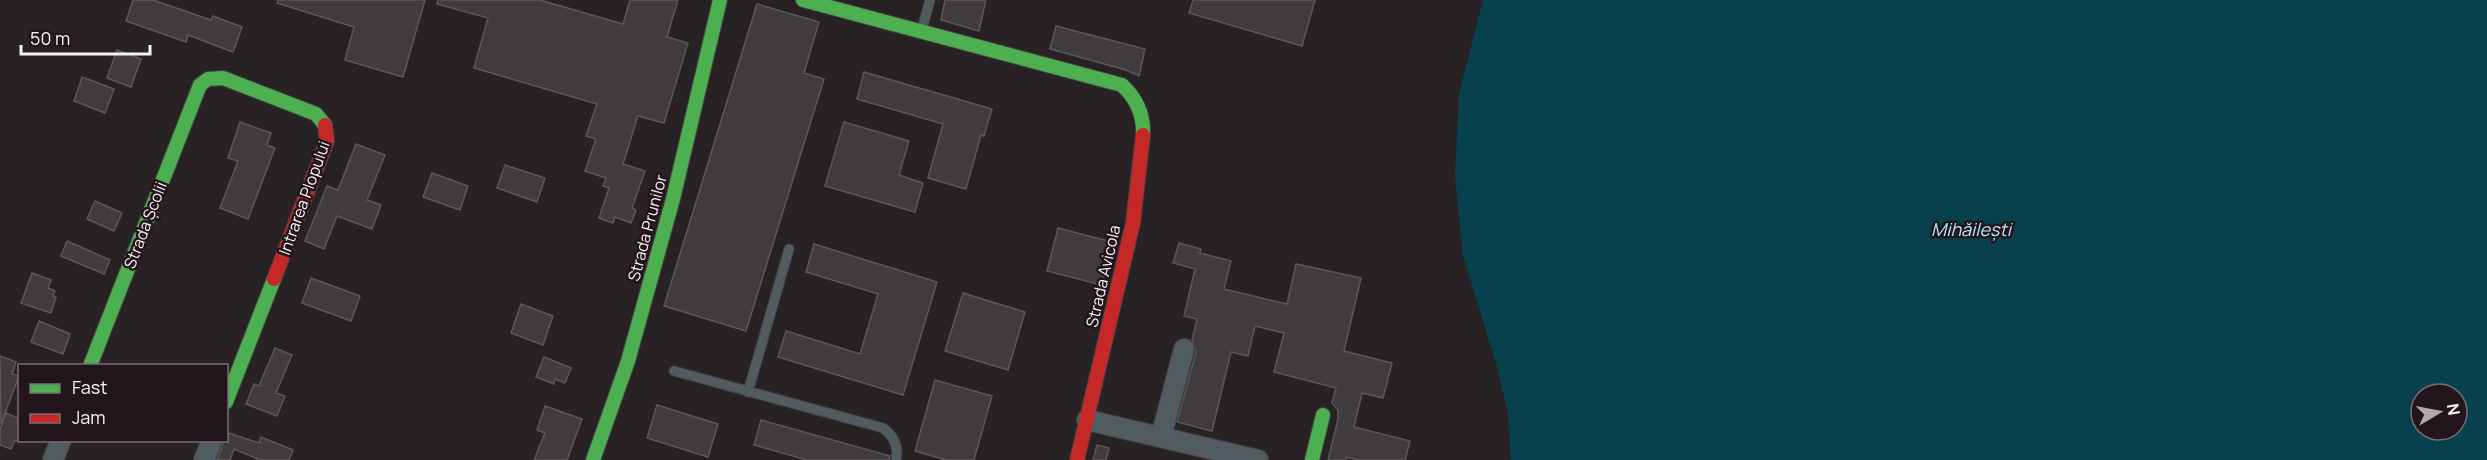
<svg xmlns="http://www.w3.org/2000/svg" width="2487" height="460" font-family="Manrope,sans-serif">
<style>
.water{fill:#07414e;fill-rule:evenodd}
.building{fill:#403b3e;stroke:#5c5659;stroke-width:1.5}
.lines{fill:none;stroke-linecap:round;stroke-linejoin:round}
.lane-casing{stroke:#454042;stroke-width:11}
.street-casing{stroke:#454042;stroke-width:22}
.fast-casing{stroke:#454042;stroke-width:16}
.jam-casing{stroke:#454042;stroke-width:16}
.lane{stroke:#505c60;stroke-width:9}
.street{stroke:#505c60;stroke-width:20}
.fast{stroke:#4caf50;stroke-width:14}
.jam{stroke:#c62828;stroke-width:14}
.labels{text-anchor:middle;stroke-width:5;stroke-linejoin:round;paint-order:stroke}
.street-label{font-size:16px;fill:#fbf1f6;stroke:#22151b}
.water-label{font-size:18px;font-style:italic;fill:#b7e9f8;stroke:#22151b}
</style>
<rect width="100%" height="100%" fill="#282225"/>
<path class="water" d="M 1483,0 L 2487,0 L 2487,460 L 1511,460 L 1508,414 L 1497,367 L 1463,255 L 1455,175 L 1459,94 ZM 2421,394 L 2457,394 L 2457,430 L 2421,430 Z"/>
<g class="building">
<polygon points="133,0 153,0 211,20 213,16 242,27 233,52 188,35 186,42 126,21"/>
<polygon points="278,0 425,0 403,77 345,60 354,27 277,3"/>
<polygon points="438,0 540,0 623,24 630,0 678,0 667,37 688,43 664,123 638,116 623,164 645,171 632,208 636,210 631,223 615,217 613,223 599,218 609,188 603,186 606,178 585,171 596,139 586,136 597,104 474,68 488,18 437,4"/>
<polygon points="945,0 986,0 979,31 941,20"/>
<polygon points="1193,0 1315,0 1302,46 1189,13"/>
<polygon points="757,4 819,22 804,73 824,79 746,331 664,306"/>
<polygon points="1056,26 1145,49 1139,76 1126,70 1050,49"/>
<polygon points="117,50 141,59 131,87 107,78"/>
<polygon points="864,72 992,109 984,136 981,135 966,189 928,178 943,124 857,99"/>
<polygon points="82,77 114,89 105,113 74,101"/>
<polygon points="240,122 271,133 267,145 275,148 248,219 220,208 238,161 228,158"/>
<polygon points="844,122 909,141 899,175 923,183 915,212 825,186"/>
<polygon points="356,144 385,155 367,200 381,205 372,229 337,216 324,249 305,241 327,186 338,190"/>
<polygon points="505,165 545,178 537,202 497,188"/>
<polygon points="432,173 468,186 460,210 423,197"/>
<polygon points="95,201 122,213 114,231 87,219"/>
<polygon points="1058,228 1112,242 1102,285 1047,271"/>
<polygon points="67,241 110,260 104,274 61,256"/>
<polygon points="1179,243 1201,249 1200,253 1231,261 1224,289 1287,304 1296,264 1361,278 1344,351 1392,363 1383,398 1362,393 1354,427 1410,441 1405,460 1359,460 1346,457 1346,460 1328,460 1338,419 1338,410 1332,403 1336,388 1274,372 1284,333 1255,326 1248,356 1231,352 1212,431 1177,422 1196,352 1192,340 1197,319 1184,316 1195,269 1173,263"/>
<polygon points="814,244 937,282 903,395 778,357 786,331 860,354 878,294 806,272"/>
<polygon points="32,273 51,280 48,288 55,291 53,296 56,297 51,313 21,303"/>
<polygon points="311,278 360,296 351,321 302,303"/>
<polygon points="963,293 1025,312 1008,370 945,351"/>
<polygon points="521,304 553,316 543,345 511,333"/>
<polygon points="39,321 70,334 63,354 31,342"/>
<polygon points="275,348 292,355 276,393 285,396 277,416 246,404 254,384 259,386"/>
<polygon points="0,356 16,362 12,374 19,376 1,424"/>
<polygon points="544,357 571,368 565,383 555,379 554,384 536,377"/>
<polygon points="935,380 992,396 974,460 946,460 915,451"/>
<polygon points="657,405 718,424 708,457 647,438"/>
<polygon points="545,406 582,419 567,460 534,460 545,433 537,430"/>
<polygon points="6,413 20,419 20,442 15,440 11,449 0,445 0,429"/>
<polygon points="761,420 890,456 889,460 807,460 754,445"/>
<polygon points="226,432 259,443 261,437 293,450 289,460 260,460 234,449 230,460 217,460 224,441 226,441"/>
<polygon points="1097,445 1109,448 1106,460 1093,460"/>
</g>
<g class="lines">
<defs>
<g id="lane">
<polyline points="922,29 930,0"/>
<path d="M 674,371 L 883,428 C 894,436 899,446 896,460"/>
<polyline points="748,392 789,249"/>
</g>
<g id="street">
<polyline points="1087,420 1258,460"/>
<polyline points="1161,437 1184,349"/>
<polyline points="53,460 61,440"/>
<polyline points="204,460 212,440"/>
</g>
<g id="fast">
<path d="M 803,0 L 1122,85 C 1136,98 1144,115 1143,135"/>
<polyline points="90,366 200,85 208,79 223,78 316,114 325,125"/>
<polyline points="226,402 274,279"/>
<polyline points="593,460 628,361 673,199 720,0"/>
<polyline points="1312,460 1323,415"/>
</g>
<g id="jam">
<polyline points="274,279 327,141 325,125"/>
<polyline points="1077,460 1133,223 1143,135"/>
</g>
</defs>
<use href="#lane" class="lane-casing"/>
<use href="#street" class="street-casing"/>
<use href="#fast" class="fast-casing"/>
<use href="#jam" class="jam-casing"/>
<use href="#lane" class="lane"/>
<use href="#street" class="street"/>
<use href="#fast" class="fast"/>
<use href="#jam" class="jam"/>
</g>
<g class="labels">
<g class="street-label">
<text transform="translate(304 198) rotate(-70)" y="6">Intrarea Plopului</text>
<text transform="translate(145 225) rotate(-69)" y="6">Strada Școlii</text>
<text transform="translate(647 228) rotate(-75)" y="6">Strada Prunilor</text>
<text transform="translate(1103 276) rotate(-77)" y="6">Strada Avicola</text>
</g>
<g class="water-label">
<text x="1971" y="236">Mihăilești</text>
</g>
</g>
<rect x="18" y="364" width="210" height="78" fill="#22151b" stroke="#796d73" stroke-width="1.5"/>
<rect x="30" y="384" width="30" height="9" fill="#4caf50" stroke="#796d73" stroke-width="1.5"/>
<text x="72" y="394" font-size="18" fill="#fbf1f6">Fast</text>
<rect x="30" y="414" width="30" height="9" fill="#c62828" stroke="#796d73" stroke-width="1.5"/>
<text x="72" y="424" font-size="18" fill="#fbf1f6">Jam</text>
<g transform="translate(2439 412) rotate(80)"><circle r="28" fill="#22151b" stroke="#796d73" stroke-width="1.5"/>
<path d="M0-4.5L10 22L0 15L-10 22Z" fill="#b1a9ad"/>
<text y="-9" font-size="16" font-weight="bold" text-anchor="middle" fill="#fbf1f6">N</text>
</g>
<path d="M21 45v9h129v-9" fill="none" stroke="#fbf1f6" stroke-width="3"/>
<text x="30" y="45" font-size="18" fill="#fbf1f6" stroke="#22151b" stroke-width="4.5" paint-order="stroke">50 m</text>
</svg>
